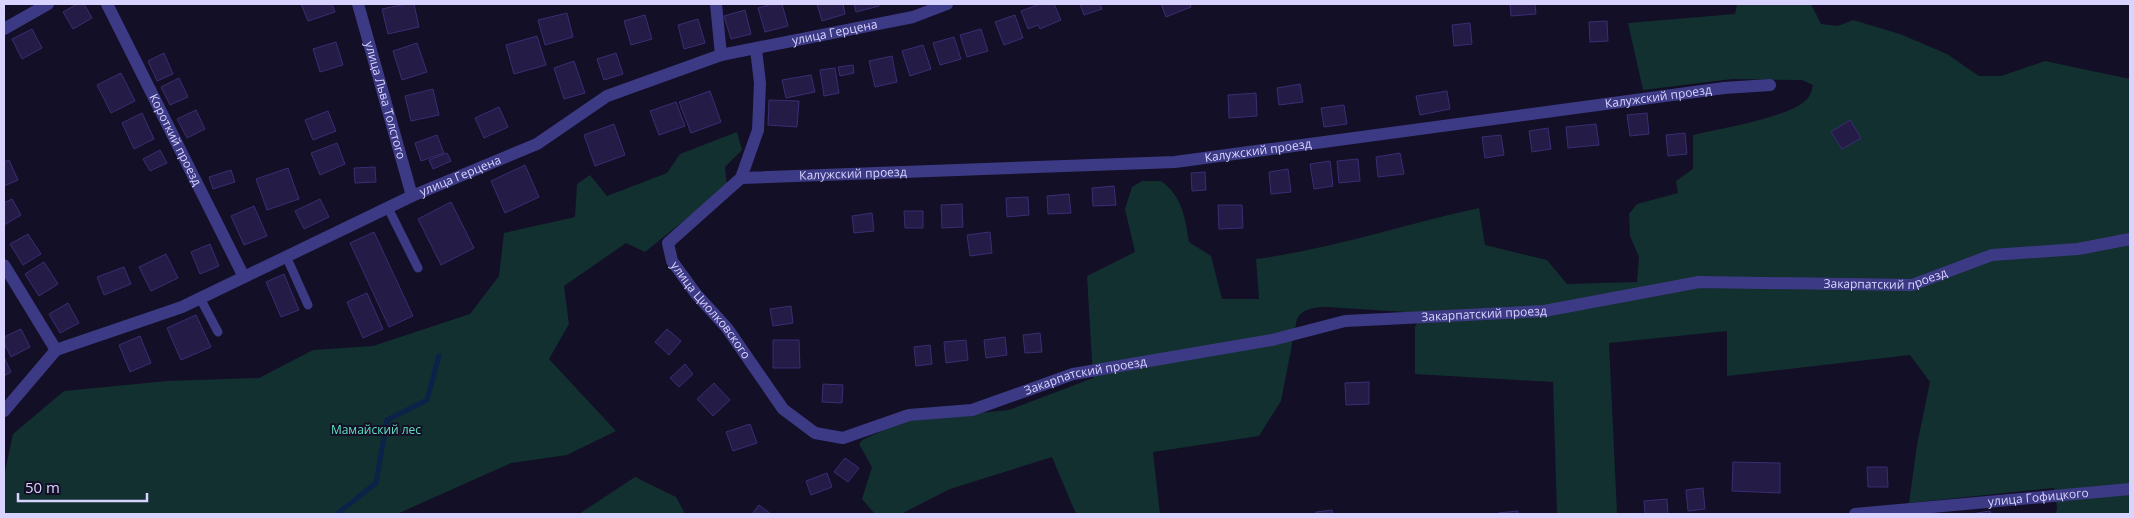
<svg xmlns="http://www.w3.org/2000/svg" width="2134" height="518" font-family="'Open Sans',sans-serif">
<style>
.green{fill:#12302f}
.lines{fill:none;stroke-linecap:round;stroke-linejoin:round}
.stream{stroke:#0c2248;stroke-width:5}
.building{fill:#241b47;stroke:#3b2d73}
.lane{stroke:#3d3a85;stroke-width:9}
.street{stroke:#3d3a85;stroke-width:12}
.labels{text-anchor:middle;stroke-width:4;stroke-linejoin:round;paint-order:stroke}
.street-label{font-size:12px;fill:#d9d4ff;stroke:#130f26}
.park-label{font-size:12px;fill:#5fe0c0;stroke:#130f26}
</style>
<rect width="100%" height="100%" fill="#130f26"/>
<g class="green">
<path d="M 1737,4 L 1811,4 L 1821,24 L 1838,26 L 1853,20 L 1900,34 L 1947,54 L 1979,76 L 2001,76 L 2045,61 L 2130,79 L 2130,514 L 2056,514 L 2057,507 L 2054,488 L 1909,503 L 1917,445 L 1930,382 L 1910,355 L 1727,376 L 1727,331 L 1609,343 L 1617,514 L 1557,514 L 1553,382 L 1415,374 L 1415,327 L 1419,319 L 1406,312 L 1327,307 C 1316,307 1303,308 1297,319 L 1281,401 L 1259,436 L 1153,452 L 1160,514 L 1076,514 L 1052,457 L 950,489 L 901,514 L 875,514 L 862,499 L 872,467 L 859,444 L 862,440 L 906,420 L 1009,410 L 1093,378 L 1087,276 L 1135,252 L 1125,209 L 1132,187 L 1142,181 L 1161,181 C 1183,197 1185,218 1189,242 L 1211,256 L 1222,299 L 1259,299 L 1256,259 C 1332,249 1405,224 1479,208 L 1485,245 L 1547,260 L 1567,284 L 1637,282 L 1639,257 L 1630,236 L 1629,214 L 1637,204 L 1678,193 L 1676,181 L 1693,169 L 1693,135 C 1718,129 1792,117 1807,99 C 1811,95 1812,89 1813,85 L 1802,80 L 1732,79 L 1643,90 L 1628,23 L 1735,14 Z"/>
<polygon points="737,132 742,150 725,167 727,186 645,252 626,243 564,286 569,324 549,359 616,431 567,455 511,463 397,514 4,514 4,476 13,434 64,391 167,381 259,378 313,350 373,346 470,314 499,276 504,233 575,217 577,184 590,175 607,196 667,173 680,154"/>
<polygon points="635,477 676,497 684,512 681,514 579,514"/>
</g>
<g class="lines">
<polyline class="stream" points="337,514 376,483 387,420 427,400 439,356"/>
</g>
<g class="building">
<polygon points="77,4 84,4 92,18 73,29 63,12"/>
<polygon points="301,4 332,4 335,12 308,21"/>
<polygon points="406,4 414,4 419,27 388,34 382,9"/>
<polygon points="772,4 782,4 788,26 765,32 758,8"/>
<polygon points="817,4 843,4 845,14 822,21"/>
<polygon points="854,4 879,4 879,6 856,12"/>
<polygon points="1040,4 1054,4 1061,20 1040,29 1038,25 1028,29 1021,11"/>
<polygon points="1080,4 1100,4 1102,9 1084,15"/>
<polygon points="1161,4 1190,4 1191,7 1166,17"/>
<polygon points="1510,4 1535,4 1536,14 1511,16"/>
<polygon points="745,10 751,34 731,39 724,16"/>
<polygon points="567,13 573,37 545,45 538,20"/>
<polygon points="645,15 652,39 631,45 624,21"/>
<polygon points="1015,15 1023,38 1004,45 995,22"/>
<polygon points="698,19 705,43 684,49 678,25"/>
<polygon points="1607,21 1608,41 1590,42 1589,22"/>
<polygon points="1470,23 1472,44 1454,46 1452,25"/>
<polygon points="32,29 42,48 22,59 12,39"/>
<polygon points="981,29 988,51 967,57 960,35"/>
<polygon points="537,36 546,65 514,74 506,45"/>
<polygon points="954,37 961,59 940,65 933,43"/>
<polygon points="336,42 343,65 320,72 313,49"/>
<polygon points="417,43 427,72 402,80 393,51"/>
<polygon points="923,45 931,69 910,76 902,51"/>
<polygon points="164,53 173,74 157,81 148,61"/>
<polygon points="616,53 623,74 604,80 597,59"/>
<polygon points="892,56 897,82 875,87 869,61"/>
<polygon points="574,61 585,93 564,99 554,68"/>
<polygon points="853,65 854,73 840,76 838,67"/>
<polygon points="835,68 839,93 824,96 820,70"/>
<polygon points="121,73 135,101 111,113 97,85"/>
<polygon points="811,75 815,92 786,98 782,80"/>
<polygon points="179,78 188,97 170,105 161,87"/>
<polygon points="1300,84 1303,102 1279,105 1277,88"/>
<polygon points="433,89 439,115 411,121 405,96"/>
<polygon points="710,91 721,122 691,133 679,102"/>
<polygon points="1447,91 1450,109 1420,115 1416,96"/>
<polygon points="1256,93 1257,116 1229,118 1228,95"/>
<polygon points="769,100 799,101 797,127 768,125"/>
<polygon points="676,102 685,126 659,135 650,111"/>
<polygon points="1344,105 1347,124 1324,127 1321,108"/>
<polygon points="499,107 508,127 484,138 475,118"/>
<polygon points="196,110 205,129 187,138 177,119"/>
<polygon points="328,111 336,131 313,140 305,120"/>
<polygon points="142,113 154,139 134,149 122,123"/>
<polygon points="1647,113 1649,134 1630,136 1627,115"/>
<polygon points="1850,120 1861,138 1842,149 1831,132"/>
<polygon points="614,124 625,155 595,166 584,135"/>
<polygon points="1596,124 1599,145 1568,148 1566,127"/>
<polygon points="1548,128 1551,149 1532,152 1529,131"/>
<polygon points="1685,133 1687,154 1668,156 1666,135"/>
<polygon points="437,135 444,153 421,161 415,143"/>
<polygon points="1501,135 1504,155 1485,158 1482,137"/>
<polygon points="337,143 345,164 320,175 311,153"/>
<polygon points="160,150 167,163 150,171 143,159"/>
<polygon points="447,153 451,161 433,169 429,160"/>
<polygon points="1400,153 1404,174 1378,177 1376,157"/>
<polygon points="1358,159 1360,181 1339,183 1337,161"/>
<polygon points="9,160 18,180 4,186 4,162"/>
<polygon points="1330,161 1333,186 1314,189 1310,164"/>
<polygon points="525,165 539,197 505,213 491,181"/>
<polygon points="375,167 376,182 355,183 354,168"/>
<polygon points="288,168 299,199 267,210 256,179"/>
<polygon points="1288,169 1291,192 1271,194 1269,172"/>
<polygon points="231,170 235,182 213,189 209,177"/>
<polygon points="1205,172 1206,190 1192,191 1191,173"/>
<polygon points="1114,186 1116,205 1093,206 1092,188"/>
<polygon points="1069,194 1071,213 1048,214 1047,196"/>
<polygon points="1028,197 1029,215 1007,217 1006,198"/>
<polygon points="12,199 21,215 4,225 4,203"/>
<polygon points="320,199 329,217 304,229 295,211"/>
<polygon points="451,202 474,248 441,265 418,219"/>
<polygon points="962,204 963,227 942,228 941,205"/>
<polygon points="1218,205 1242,205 1243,228 1219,229"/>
<polygon points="254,206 267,236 244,245 231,216"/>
<polygon points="904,211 923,211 923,228 905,228"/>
<polygon points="872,213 874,231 854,233 852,216"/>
<polygon points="374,232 413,316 389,327 350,243"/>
<polygon points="990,232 992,253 970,256 967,235"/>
<polygon points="28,234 41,254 23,265 10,244"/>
<polygon points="210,244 219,266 200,274 191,252"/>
<polygon points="166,254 178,278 151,291 139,267"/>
<polygon points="44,262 58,284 39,296 25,274"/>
<polygon points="124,267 131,284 104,295 97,277"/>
<polygon points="284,274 299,310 281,317 266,282"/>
<polygon points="367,293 383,329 363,338 347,302"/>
<polygon points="68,303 79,323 60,333 49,314"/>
<polygon points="791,306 793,323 773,326 770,309"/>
<polygon points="196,315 211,347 181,360 167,328"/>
<polygon points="21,329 30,347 11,357 4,343 4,337"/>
<polygon points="667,329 681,341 669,355 655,342"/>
<polygon points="1040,333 1042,352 1025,353 1023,335"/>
<polygon points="140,336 151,363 130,372 119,345"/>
<polygon points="1005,337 1007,355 986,358 984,340"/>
<polygon points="773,340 799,340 800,368 773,368"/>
<polygon points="966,340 968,360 946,363 944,342"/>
<polygon points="930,345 932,364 916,366 914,347"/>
<polygon points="4,357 11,372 4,376"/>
<polygon points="685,364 693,374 679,387 670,378"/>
<polygon points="1369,382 1369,404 1346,405 1345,383"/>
<polygon points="714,383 730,400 713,416 697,399"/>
<polygon points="823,384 843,385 842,403 822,402"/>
<polygon points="750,424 757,443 733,451 726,432"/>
<polygon points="845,458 859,468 848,482 834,472"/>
<polygon points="1733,462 1780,463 1780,493 1732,491"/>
<polygon points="1867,467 1887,467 1888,487 1868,487"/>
<polygon points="827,473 832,487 811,495 806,481"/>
<polygon points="1703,488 1705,509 1688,511 1686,490"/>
<polygon points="1667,499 1668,514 1645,514 1644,501"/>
<polygon points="759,505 771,514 752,514"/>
<polygon points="1332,510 1333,514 1316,514 1316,512"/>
<polygon points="1518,511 1518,514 1499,514 1498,513"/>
<polygon points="1990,511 1991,514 1971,514"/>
</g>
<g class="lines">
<g class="lane">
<polyline points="388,208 418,268"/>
<polyline points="286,256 308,305"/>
<polyline points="200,298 218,332"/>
</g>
<g class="street">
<path id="s1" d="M 107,4 L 244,277"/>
<path id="s2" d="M 358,4 L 412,196"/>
<polyline points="716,4 721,55"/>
<polyline points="4,29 48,4"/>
<path id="s3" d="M 756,49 L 760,83 L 758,130 L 741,178 L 668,243 L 672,261 L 696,294 L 727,328 L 783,409 L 815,433 L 843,438 L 909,415 L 972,410 L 1073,374 L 1272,340 L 1345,321 L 1544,311 L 1699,282 L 1912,285 L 1992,255 L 2078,249 L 2130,239"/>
<path id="s4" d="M 741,178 L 1175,162 L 1724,88 L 1770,85"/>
<polyline points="4,265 56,350"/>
<path id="s5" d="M 4,411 L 56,350 L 182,307 L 412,196 L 537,144 L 607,96 L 721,55 L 913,17 L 947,4"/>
<path id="s6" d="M 1855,514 L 2130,489"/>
</g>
</g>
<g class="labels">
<g class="street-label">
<text dy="4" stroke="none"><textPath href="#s5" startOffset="926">улица Герцена</textPath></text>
<text dy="4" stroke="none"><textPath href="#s4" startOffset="922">Калужский проезд</textPath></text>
<text dy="4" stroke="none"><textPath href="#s2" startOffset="100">улица Льва Толстого</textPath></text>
<text dy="4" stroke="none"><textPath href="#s1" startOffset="152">Короткий проезд</textPath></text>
<text dy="4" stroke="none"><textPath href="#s4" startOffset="518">Калужский проезд</textPath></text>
<text dy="4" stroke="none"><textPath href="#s4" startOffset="112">Калужский проезд</textPath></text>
<text dy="4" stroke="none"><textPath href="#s5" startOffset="521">улица Герцена</textPath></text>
<text dy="4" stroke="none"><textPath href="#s3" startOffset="1564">Закарпатский проезд</textPath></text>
<text dy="4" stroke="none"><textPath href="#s3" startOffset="311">улица Циолковского</textPath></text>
<text dy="4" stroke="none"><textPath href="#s3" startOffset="1159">Закарпатский проезд</textPath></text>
<text dy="4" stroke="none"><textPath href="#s3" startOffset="754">Закарпатский проезд</textPath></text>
<text dy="4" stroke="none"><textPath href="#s6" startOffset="184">улица Гофицкого</textPath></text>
</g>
<g class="park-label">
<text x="376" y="434">Мамайский лес</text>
</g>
</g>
<rect width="2134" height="518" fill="none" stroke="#d9d4ff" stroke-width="10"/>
<path d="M18 493v8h129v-8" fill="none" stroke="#d9d4ff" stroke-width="2.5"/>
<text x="25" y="493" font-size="15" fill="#d9d4ff" stroke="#130f26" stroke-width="4" paint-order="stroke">50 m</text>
</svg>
